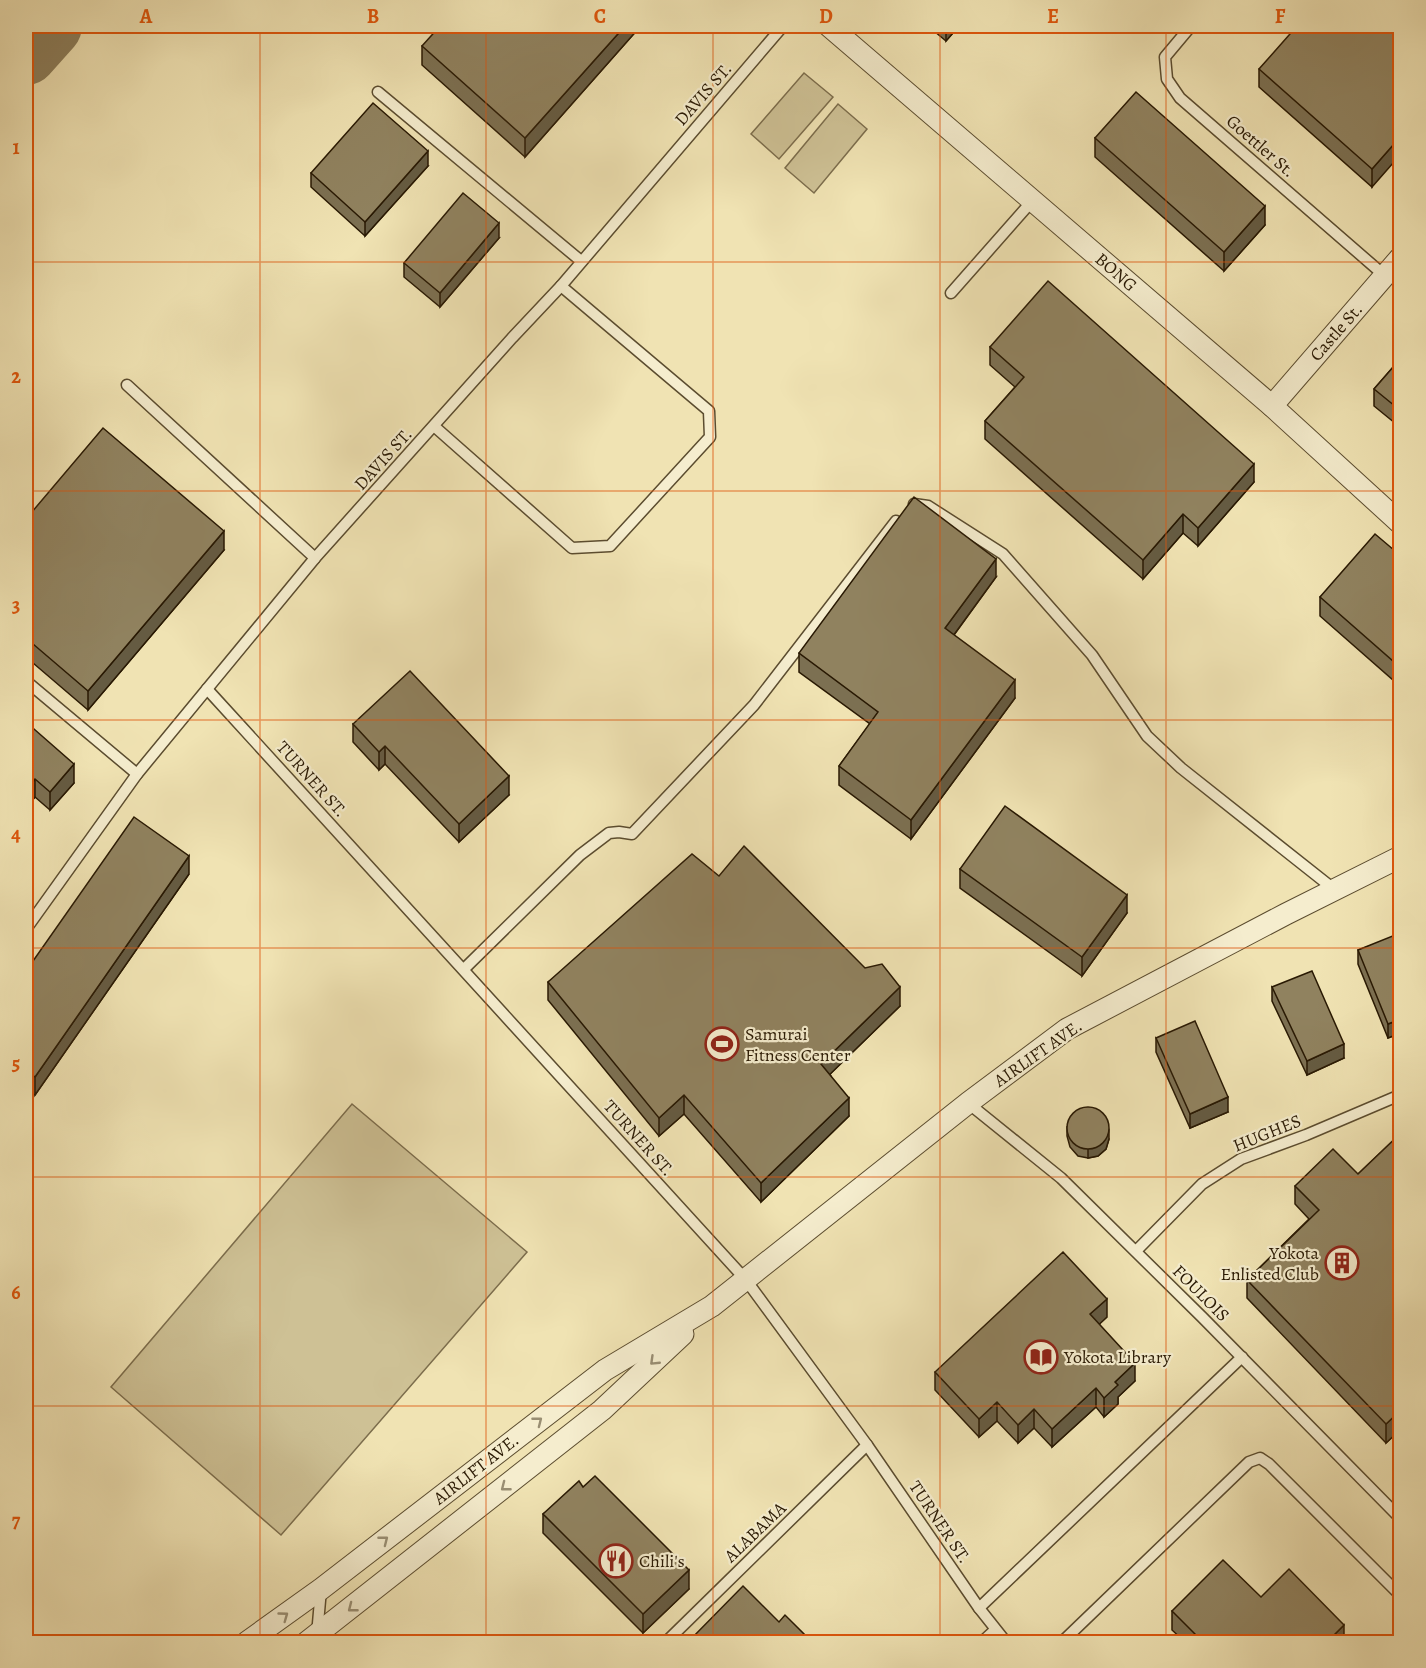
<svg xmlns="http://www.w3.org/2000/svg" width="1426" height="1668" font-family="Alegreya,serif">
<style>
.green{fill:#cec195;stroke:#7c6d4c;stroke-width:1.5}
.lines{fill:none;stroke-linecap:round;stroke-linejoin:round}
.taxiway{stroke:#8c7e5b;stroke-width:62}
.lane-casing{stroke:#5b4c2f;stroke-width:13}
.street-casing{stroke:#5b4c2f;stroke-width:23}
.lane{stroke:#f5edce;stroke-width:10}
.street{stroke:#f5edce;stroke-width:21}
.wall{fill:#7c7052;stroke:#291903;stroke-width:1.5}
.shaded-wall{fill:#655b42;stroke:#291903;stroke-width:1.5}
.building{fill:#90825f;stroke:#291903;stroke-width:1.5}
.oneway{stroke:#998e73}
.grid{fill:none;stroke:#de560c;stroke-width:1.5;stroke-opacity:0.55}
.labels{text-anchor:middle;stroke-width:4.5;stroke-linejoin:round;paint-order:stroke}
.street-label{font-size:18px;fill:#291903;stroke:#f5edce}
.poi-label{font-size:18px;fill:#291903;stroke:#f5edce;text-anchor:start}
.neatline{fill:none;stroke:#de560c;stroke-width:2}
.grid-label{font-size:20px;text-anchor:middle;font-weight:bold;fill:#de560c}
</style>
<rect width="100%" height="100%" fill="#f0e3b3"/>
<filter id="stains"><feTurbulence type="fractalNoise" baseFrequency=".00333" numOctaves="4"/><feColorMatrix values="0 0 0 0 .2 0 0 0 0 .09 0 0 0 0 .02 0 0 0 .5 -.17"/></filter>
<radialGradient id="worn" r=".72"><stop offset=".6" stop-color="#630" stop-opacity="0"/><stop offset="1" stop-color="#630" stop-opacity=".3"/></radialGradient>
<g class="green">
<polygon points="804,73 833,97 779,159 751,134"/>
<polygon points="838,104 867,129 814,193 785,168"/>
<polygon points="352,1104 527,1252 281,1535 111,1387"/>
</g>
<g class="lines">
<polyline class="taxiway" points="26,54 51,26"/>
<defs>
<g id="lane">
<polyline points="1191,26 1165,57 1167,79 1180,98 1385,276"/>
<polyline points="378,92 581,261"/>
<polyline points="951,293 1033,200"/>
<polyline points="127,385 315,558"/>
<polyline points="435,427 572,548 610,546 710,437 709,411 561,286"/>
<polyline points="914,504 928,506 1003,554 1092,655 1147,736 1181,768 1335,890"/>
<polyline points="26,681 137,774"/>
<polyline points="207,689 746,1280 867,1445 979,1608 1006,1642"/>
<polyline points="26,929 137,774 315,558 512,338 561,286 783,26"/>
<polyline points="464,969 580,855 609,833 619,832 632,834 754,705 896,521"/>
<polyline points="968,1103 1061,1178 1202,1317 1400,1518"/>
<polyline points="1136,1251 1202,1184 1241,1159 1306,1135 1400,1095"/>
<polyline points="321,1589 317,1635 324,1642"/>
<polyline points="979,1608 1242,1357"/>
<polyline points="666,1642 867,1445"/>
<polyline points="982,1642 995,1630"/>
<polyline points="1062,1642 1249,1462 1260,1458 1269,1464 1400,1595"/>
</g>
<g id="street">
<polyline points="829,26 1272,406 1400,523"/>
<polyline points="1272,406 1400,258"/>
<polyline points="247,1642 321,1589 605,1370 712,1306 968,1103 1067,1029 1286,914 1400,857"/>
<polyline points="307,1642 602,1410 683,1334"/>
</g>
</defs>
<use href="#lane" class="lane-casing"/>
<use href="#street" class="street-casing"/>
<use href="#lane" class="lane"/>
<use href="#street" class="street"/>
</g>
<g class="wall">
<polygon points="639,26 639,28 525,157 422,65 422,46"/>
<polygon points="928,26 959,26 946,41"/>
<polygon points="1401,26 1372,187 1259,87 1259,69"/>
<polygon points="1095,138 1265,225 1224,271 1095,157"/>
<polygon points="428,166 365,236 311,187 311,173"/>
<polygon points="499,238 440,307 404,277 404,263"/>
<polygon points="990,347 1254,482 1198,546 1183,533 1143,579 985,439 985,421 1015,387 990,365"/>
<polygon points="1401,358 1401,428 1374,406 1374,389"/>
<polygon points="26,519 224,550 88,710 26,657"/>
<polygon points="1401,556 1401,687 1320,616 1320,597"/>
<polygon points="996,577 954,635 1015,698 911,839 839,785 839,766 870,724 799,672 799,653"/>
<polygon points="26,722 74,783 50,810 35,797 26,808"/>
<polygon points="353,724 509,795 459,842 385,764 379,770 353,742"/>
<polygon points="960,869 1127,913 1082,976 960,888"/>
<polygon points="189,874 35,1095 26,1089 26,971"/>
<polygon points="719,876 900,1006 830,1074 849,1116 761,1202 684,1114 659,1136 548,1000 548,982"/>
<polygon points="1401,935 1401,1033 1388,1038 1358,964 1358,950"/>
<polygon points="1272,987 1344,1058 1307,1075 1272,1001"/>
<polygon points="1156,1038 1228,1112 1190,1128 1156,1052"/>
<polygon points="1067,1127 1109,1139 1106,1149 1098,1156 1088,1158 1078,1156 1070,1147 1067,1136"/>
<polygon points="1401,1133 1401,1429 1386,1443 1247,1298 1247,1280 1309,1219 1295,1204 1295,1186 1358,1174"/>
<polygon points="1107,1317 1099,1324 1135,1381 1118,1397 1118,1404 1104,1417 1096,1407 1052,1447 1034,1428 1018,1443 997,1421 979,1437 935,1390 935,1372"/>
<polygon points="583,1487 689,1589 643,1633 543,1533 543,1514"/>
<polygon points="1261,1597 1344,1642 1185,1642 1172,1630 1172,1611"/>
</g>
<g class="shaded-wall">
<polygon points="625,26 639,26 639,28 525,157 525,138"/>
<polygon points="946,26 959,26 946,41"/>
<polygon points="1401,136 1401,154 1372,187 1372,169"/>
<polygon points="428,151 428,166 365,236 365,222"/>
<polygon points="1265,206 1265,225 1224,271 1224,252"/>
<polygon points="499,223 499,238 440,307 440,293"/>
<polygon points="1254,464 1254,482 1198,546 1198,528"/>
<polygon points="1183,514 1183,533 1143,579 1143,560"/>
<polygon points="224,531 224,550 88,710 88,691"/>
<polygon points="996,559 996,577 945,647 945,628"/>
<polygon points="1015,680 1015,698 911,839 911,820"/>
<polygon points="385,746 385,764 379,770 379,752"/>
<polygon points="74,764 74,783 50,810 50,792"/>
<polygon points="509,776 509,795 459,842 459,824"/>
<polygon points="35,779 35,797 26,808 26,790"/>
<polygon points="189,856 189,874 35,1095 35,1077"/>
<polygon points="1127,895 1127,913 1082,976 1082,957"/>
<polygon points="900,987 900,1006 821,1083 821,1064"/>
<polygon points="1401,1019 1401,1033 1388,1038 1388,1024"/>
<polygon points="1344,1044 1344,1058 1307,1075 1307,1061"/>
<polygon points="684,1095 684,1114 659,1136 659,1118"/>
<polygon points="1228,1097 1228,1112 1190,1128 1190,1114"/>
<polygon points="849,1098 849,1116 761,1202 761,1183"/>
<polygon points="1109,1130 1109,1139 1106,1149 1098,1156 1088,1158 1088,1149"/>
<polygon points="1107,1299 1107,1317 1090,1333 1090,1314"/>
<polygon points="1135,1363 1135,1381 1118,1397 1118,1404 1104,1417 1104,1398 1115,1382"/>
<polygon points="1096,1388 1096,1407 1052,1447 1052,1429"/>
<polygon points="997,1402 997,1421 979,1437 979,1419"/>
<polygon points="1034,1409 1034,1428 1018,1443 1018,1425"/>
<polygon points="1401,1410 1401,1429 1386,1443 1386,1424"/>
<polygon points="689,1570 689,1589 643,1633 643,1614"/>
<polygon points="1344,1625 1344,1642 1327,1642"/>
</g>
<g class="building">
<polygon points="440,26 625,26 525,138 422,46"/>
<polygon points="1297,26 1401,26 1401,136 1372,169 1259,69"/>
<polygon points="1136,92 1265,206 1224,252 1095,138"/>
<polygon points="373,103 428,151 365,222 311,173"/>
<polygon points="463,193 499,223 440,293 404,263"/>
<polygon points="1048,281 1254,464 1198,528 1183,514 1143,560 985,421 1024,377 990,347"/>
<polygon points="1401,358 1401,411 1374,389"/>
<polygon points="103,428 224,531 88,691 26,638 26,519"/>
<polygon points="914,497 996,559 945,628 1015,680 911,820 839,766 878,712 799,653"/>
<polygon points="1375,534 1401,556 1401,668 1320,597"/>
<polygon points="410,671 509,776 459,824 385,746 379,752 353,724"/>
<polygon points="26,722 74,764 50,792 35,779 26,790"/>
<polygon points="1005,806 1127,895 1082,957 960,869"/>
<polygon points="134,817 189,856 35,1077 26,1070 26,971"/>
<polygon points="744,846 865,968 882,964 900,987 821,1064 849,1098 761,1183 684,1095 659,1118 548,982 692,854 719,876"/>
<polygon points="1400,933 1401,1019 1388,1024 1358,950"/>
<polygon points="1312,971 1344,1044 1307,1061 1272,987"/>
<polygon points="1195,1021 1228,1097 1190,1114 1156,1038"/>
<circle cx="1088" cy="1128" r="21"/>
<polygon points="1401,1133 1401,1410 1386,1424 1247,1280 1319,1210 1295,1186 1333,1149 1358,1174"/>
<polygon points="1063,1252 1107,1299 1090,1314 1135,1363 1115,1382 1118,1385 1104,1398 1096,1388 1052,1429 1034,1409 1018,1425 997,1402 979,1419 935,1372"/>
<polygon points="595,1476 689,1570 643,1614 543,1514 579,1481 583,1487"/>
<polygon points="1223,1560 1261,1597 1289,1569 1344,1625 1327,1642 1203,1642 1172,1611"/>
<polygon points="743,1586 779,1622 785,1615 809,1639 806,1641 807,1642 688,1642"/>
</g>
<defs><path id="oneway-chevron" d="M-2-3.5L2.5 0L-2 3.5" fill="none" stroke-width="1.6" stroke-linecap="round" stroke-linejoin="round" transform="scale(1.5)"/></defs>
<g class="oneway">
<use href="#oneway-chevron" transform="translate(654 1361) rotate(136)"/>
<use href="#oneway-chevron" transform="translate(538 1421) rotate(-38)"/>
<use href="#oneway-chevron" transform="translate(505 1487) rotate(142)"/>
<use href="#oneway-chevron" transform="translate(384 1540) rotate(-38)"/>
<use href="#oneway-chevron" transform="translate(352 1608) rotate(142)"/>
<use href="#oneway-chevron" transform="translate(284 1616) rotate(-36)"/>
</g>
<path class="grid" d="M 260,26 L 260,1642M 486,26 L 486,1642M 713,26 L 713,1642M 940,26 L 940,1642M 1166,26 L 1166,1642M 26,262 L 1400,262M 26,491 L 1400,491M 26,720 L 1400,720M 26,948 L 1400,948M 26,1177 L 1400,1177M 26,1406 L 1400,1406"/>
<defs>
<symbol id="stadium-ring" viewBox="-11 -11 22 22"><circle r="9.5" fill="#f5edce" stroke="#8f2418" stroke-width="1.5"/><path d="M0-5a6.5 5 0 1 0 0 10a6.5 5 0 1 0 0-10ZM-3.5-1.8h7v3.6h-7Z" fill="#8f2418"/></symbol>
<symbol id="building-ring" viewBox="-11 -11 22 22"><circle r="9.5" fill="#f5edce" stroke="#8f2418" stroke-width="1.5"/><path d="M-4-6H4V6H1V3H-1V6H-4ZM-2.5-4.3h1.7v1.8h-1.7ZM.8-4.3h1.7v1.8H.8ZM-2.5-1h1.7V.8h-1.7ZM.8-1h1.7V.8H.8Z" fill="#8f2418"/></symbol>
<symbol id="library-ring" viewBox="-11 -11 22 22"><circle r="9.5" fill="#f5edce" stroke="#8f2418" stroke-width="1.5"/><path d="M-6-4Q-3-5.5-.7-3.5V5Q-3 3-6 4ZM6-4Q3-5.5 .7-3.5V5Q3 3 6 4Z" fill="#8f2418"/></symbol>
<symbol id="restaurant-ring" viewBox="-11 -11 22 22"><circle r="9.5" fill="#f5edce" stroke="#8f2418" stroke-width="1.5"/><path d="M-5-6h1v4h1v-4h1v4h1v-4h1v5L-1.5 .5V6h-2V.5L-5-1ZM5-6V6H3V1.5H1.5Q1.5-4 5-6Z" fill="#8f2418"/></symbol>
</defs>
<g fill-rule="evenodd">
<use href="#stadium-ring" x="703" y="1025" width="38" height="38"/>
<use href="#building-ring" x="1323" y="1244" width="38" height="38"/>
<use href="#library-ring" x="1022" y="1338" width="38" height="38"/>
<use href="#restaurant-ring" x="597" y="1542" width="38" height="38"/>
</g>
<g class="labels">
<g class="street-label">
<text transform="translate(703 94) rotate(-49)" y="6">DAVIS ST.</text>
<text transform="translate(1261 146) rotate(41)" y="6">Goettler St.</text>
<text transform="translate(1116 272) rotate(41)" y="6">BONG</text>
<text transform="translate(1336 332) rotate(-49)" y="6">Castle St.</text>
<text transform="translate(383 459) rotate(-48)" y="6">DAVIS ST.</text>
<text transform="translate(312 779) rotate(48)" y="6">TURNER ST.</text>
<text transform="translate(1038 1053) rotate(-35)" y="6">AIRLIFT AVE.</text>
<text transform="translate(1267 1133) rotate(-22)" y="6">HUGHES</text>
<text transform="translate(639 1138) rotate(48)" y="6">TURNER ST.</text>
<text transform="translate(1201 1293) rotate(45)" y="6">FOULOIS</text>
<text transform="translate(476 1469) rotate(-38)" y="6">AIRLIFT AVE.</text>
<text transform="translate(940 1522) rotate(56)" y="6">TURNER ST.</text>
<text transform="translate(755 1532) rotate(-44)" y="6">ALABAMA</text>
</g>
<g class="poi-label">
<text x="745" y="1040">Samurai<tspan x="745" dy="21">Fitness Center</tspan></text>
<text x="1319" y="1259" text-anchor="end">Yokota<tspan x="1319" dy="21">Enlisted Club</tspan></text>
<text x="1064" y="1363">Yokota Library</text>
<text x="639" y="1567">Chili's</text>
</g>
</g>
<rect width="1426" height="1668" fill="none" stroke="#f0e3b3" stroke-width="66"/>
<rect x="33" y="33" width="1360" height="1602" class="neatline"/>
<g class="grid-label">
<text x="146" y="23">A</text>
<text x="373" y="23">B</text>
<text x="600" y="23">C</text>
<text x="826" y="23">D</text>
<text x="1053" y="23">E</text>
<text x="1280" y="23">F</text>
<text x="16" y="154">1</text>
<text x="16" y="383">2</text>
<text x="16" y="612">3</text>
<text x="16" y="841">4</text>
<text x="16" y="1070">5</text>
<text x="16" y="1299">6</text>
<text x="16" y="1527">7</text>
</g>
<rect width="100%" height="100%" filter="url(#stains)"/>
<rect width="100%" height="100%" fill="url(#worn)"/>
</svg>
